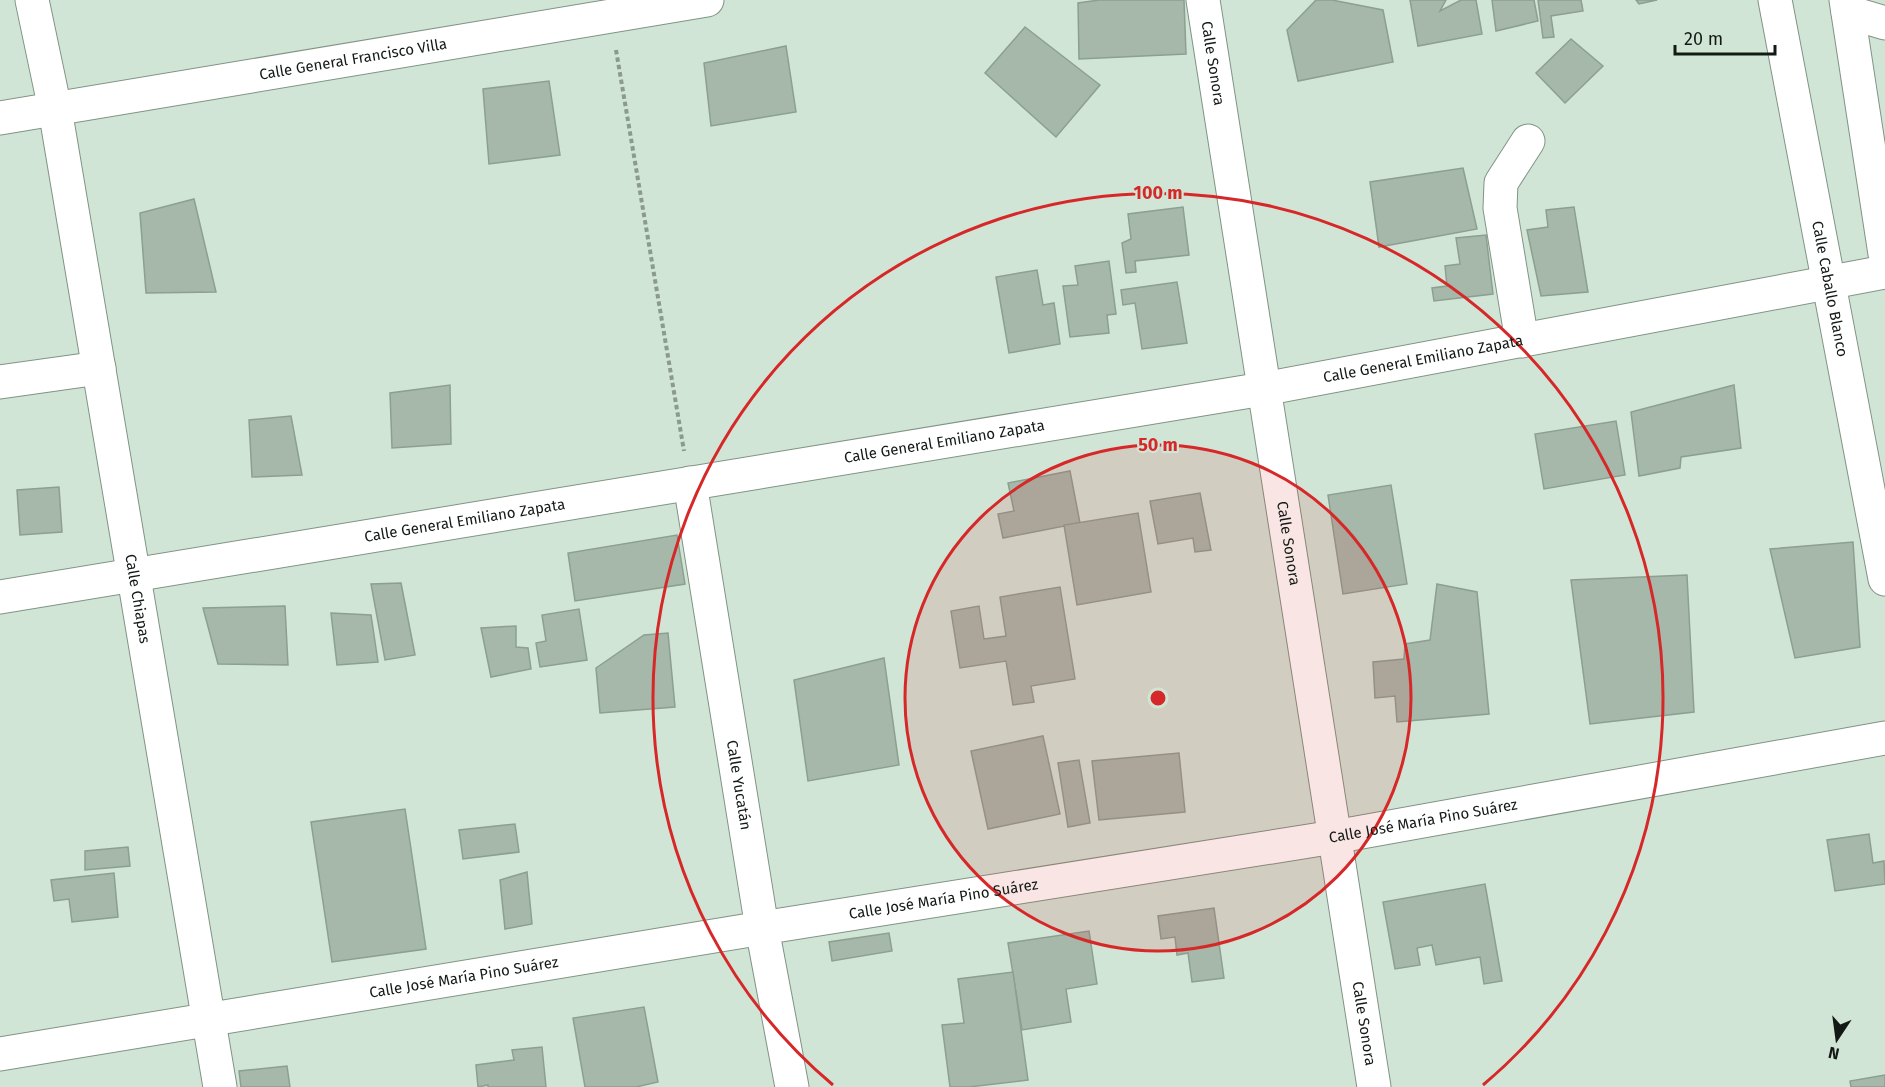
<svg xmlns="http://www.w3.org/2000/svg" width="1885" height="1087" font-family="'Fira Sans',sans-serif">
<style>
.building{fill:#a5b8a9;stroke:#8c9f90;stroke-width:1.5}
.lines{fill:none;stroke-linecap:round;stroke-linejoin:round}
.minor-casing{stroke:#819385;stroke-width:35}
.path{stroke:#8b9a8f;stroke-width:4;stroke-dasharray:4.5 3;stroke-linecap:butt}
.minor{stroke:#fff;stroke-width:33}
.ring{fill:none;stroke:#d62828;stroke-width:3}
.labels{text-anchor:middle;stroke-width:4.5;stroke-linejoin:round;paint-order:stroke}
.street-label{font-size:15px;fill:#131a15;stroke:#d1e5d6}
.centre{fill:#d62828;stroke:#d1e5d6;stroke-width:3}
.ring-label{font-size:18px;text-anchor:middle;font-weight:bold;fill:#d62828;stroke:#d1e5d6;stroke-width:4.5;stroke-linejoin:round;paint-order:stroke}
</style>
<rect width="100%" height="100%" fill="#d1e5d6"/>
<g class="building">
<polygon points="1099,0 1184,0 1186,54 1079,59 1078,3"/>
<polygon points="1316,0 1332,0 1383,10 1393,62 1298,81 1287,30"/>
<polygon points="1410,0 1446,0 1440,11 1461,0 1476,0 1482,34 1418,46"/>
<polygon points="1492,0 1534,0 1538,21 1496,31"/>
<polygon points="1538,0 1581,0 1583,11 1551,16 1554,37 1543,38"/>
<polygon points="1636,0 1657,0 1639,4"/>
<polygon points="1025,27 1100,85 1056,137 985,73"/>
<polygon points="1571,39 1603,66 1565,103 1536,73"/>
<polygon points="786,46 796,112 711,126 704,63"/>
<polygon points="549,81 560,155 489,164 483,89"/>
<polygon points="1463,168 1477,229 1379,247 1370,182"/>
<polygon points="194,199 216,292 146,293 140,213"/>
<polygon points="1183,207 1189,255 1135,261 1136,272 1126,273 1122,243 1131,239 1128,214"/>
<polygon points="1574,207 1588,292 1541,296 1527,230 1548,227 1546,210"/>
<polygon points="1486,235 1493,294 1434,301 1432,288 1447,286 1445,266 1460,264 1456,238"/>
<polygon points="1109,261 1116,314 1107,315 1109,333 1070,337 1063,286 1078,285 1075,266"/>
<polygon points="1037,270 1043,305 1054,303 1060,344 1009,353 996,277"/>
<polygon points="1177,282 1187,343 1142,349 1135,303 1123,305 1121,290"/>
<polygon points="450,385 451,444 392,448 390,393"/>
<polygon points="1734,385 1741,448 1681,457 1680,468 1639,476 1631,412"/>
<polygon points="291,416 302,475 252,477 249,420"/>
<polygon points="1616,421 1625,475 1544,489 1535,434"/>
<polygon points="1070,471 1080,523 1003,538 998,514 1014,511 1008,483"/>
<polygon points="1391,485 1407,584 1343,594 1328,495"/>
<polygon points="59,487 62,532 20,535 17,490"/>
<polygon points="1200,493 1211,550 1195,552 1193,538 1158,544 1150,501"/>
<polygon points="1138,513 1151,592 1077,605 1064,525"/>
<polygon points="677,535 685,584 575,601 568,553"/>
<polygon points="1853,542 1860,647 1795,658 1770,549"/>
<polygon points="1687,575 1694,712 1590,724 1571,580"/>
<polygon points="401,583 415,655 385,660 371,584"/>
<polygon points="1437,584 1477,592 1489,714 1397,722 1395,696 1375,698 1373,662 1404,659 1405,644 1430,640"/>
<polygon points="1060,587 1075,679 1031,686 1034,702 1013,705 1006,661 960,668 951,611 979,606 984,639 1006,636 1000,597"/>
<polygon points="285,606 288,665 218,664 203,608"/>
<polygon points="579,609 587,660 540,667 536,643 546,641 542,615"/>
<polygon points="331,613 371,615 378,662 337,665"/>
<polygon points="516,626 516,647 528,648 531,669 491,677 481,628"/>
<polygon points="668,633 675,707 600,713 596,668 644,635"/>
<polygon points="884,658 899,765 808,781 794,680"/>
<polygon points="1043,736 1060,814 988,829 971,751"/>
<polygon points="1179,753 1185,812 1099,820 1092,761"/>
<polygon points="1079,760 1090,823 1068,827 1058,763"/>
<polygon points="405,809 426,949 332,962 311,822"/>
<polygon points="515,824 519,852 463,859 459,830"/>
<polygon points="1869,834 1873,863 1884,861 1885,884 1835,891 1827,840"/>
<polygon points="128,847 130,866 85,870 85,851"/>
<polygon points="527,872 532,924 505,929 500,880"/>
<polygon points="114,873 118,917 72,922 69,899 54,901 51,880"/>
<polygon points="1485,884 1502,981 1484,984 1480,957 1436,965 1432,945 1417,948 1420,965 1395,969 1383,902"/>
<polygon points="1214,908 1224,978 1192,982 1188,953 1177,955 1175,937 1161,939 1158,916"/>
<polygon points="1089,931 1097,984 1066,989 1071,1022 1022,1030 1008,943"/>
<polygon points="889,933 892,951 832,961 829,942"/>
<polygon points="1013,972 1028,1080 969,1087 950,1087 942,1025 964,1023 958,979"/>
<polygon points="644,1007 658,1082 636,1087 585,1087 573,1018"/>
<polygon points="542,1047 546,1087 488,1087 488,1085 478,1087 476,1065 514,1060 512,1050"/>
<polygon points="287,1066 290,1087 241,1087 239,1071"/>
<polygon points="1885,1075 1885,1087 1851,1087 1850,1081"/>
</g>
<g class="lines">
<defs>
<g id="minor">
<path id="s1" d="M 32,0 L 55,109 L 220,1087"/>
<path id="s2" d="M 1203,0 L 1374,1087"/>
<path id="s3" d="M 1775,0 L 1885,579"/>
<polyline points="1846,0 1885,254"/>
<polyline points="1848,12 1885,23"/>
<path id="s4" d="M 0,118 L 707,0"/>
<polyline points="1522,341 1500,208 1501,183 1528,141"/>
<polyline points="0,382 99,368"/>
<path id="s5" d="M 690,483 L 762,928 L 792,1087"/>
<path id="s6" d="M 0,597 L 1263,389 L 1885,272"/>
<path id="s7" d="M 0,1054 L 762,928 L 1334,837 L 1885,738"/>
</g>
</defs>
<use href="#minor" class="minor-casing"/>
<polyline class="path" points="616,50 684,451"/>
<use href="#minor" class="minor"/>
</g>
<circle cx="1158" cy="698" r="253" fill="#d62828" fill-opacity=".12"/>
<g class="ring">
<circle cx="1158" cy="698" r="253"/>
<path d="M833 1085A505 505 0 1 1 1483 1085"/>
</g>
<g class="labels">
<g class="street-label">
<text dy="5" stroke="none"><textPath href="#s4" startOffset="358">Calle General Francisco Villa</textPath></text>
<text dy="5" stroke="none"><textPath href="#s2" startOffset="64">Calle Sonora</textPath></text>
<text dy="5" stroke="none"><textPath href="#s3" startOffset="294">Calle Caballo Blanco</textPath></text>
<text dy="5" stroke="none"><textPath href="#s6" startOffset="1443">Calle General Emiliano Zapata</textPath></text>
<text dy="5" stroke="none"><textPath href="#s6" startOffset="957">Calle General Emiliano Zapata</textPath></text>
<text dy="5" stroke="none"><textPath href="#s6" startOffset="471">Calle General Emiliano Zapata</textPath></text>
<text dy="5" stroke="none"><textPath href="#s2" startOffset="550">Calle Sonora</textPath></text>
<text dy="5" stroke="none"><textPath href="#s1" startOffset="608">Calle Chiapas</textPath></text>
<text dy="5" stroke="none"><textPath href="#s5" startOffset="306">Calle Yucatán</textPath></text>
<text dy="5" stroke="none"><textPath href="#s7" startOffset="1442">Calle José María Pino Suárez</textPath></text>
<text dy="5" stroke="none"><textPath href="#s7" startOffset="956">Calle José María Pino Suárez</textPath></text>
<text dy="5" stroke="none"><textPath href="#s7" startOffset="470">Calle José María Pino Suárez</textPath></text>
<text dy="5" stroke="none"><textPath href="#s2" startOffset="1036">Calle Sonora</textPath></text>
</g>
</g>
<circle cx="1158" cy="698" r="9" class="centre"/>
<g class="ring-label">
<text x="1158" y="199">100 m</text>
<text x="1158" y="451">50 m</text>
</g>
<g transform="translate(1837 1039) rotate(193)" stroke="#d1e5d6" stroke-width="4.5" paint-order="stroke">
<path d="M0-4.5L10 22L0 15L-10 22Z" fill="#131a15"/>
<text y="-9" font-size="16" font-weight="bold" text-anchor="middle" fill="#131a15">N</text>
</g>
<path d="M1675 45v9h100v-9" fill="none" stroke="#131a15" stroke-width="3"/>
<text x="1684" y="45" font-size="18" fill="#131a15" stroke="#d1e5d6" stroke-width="4.5" paint-order="stroke">20 m</text>
</svg>
